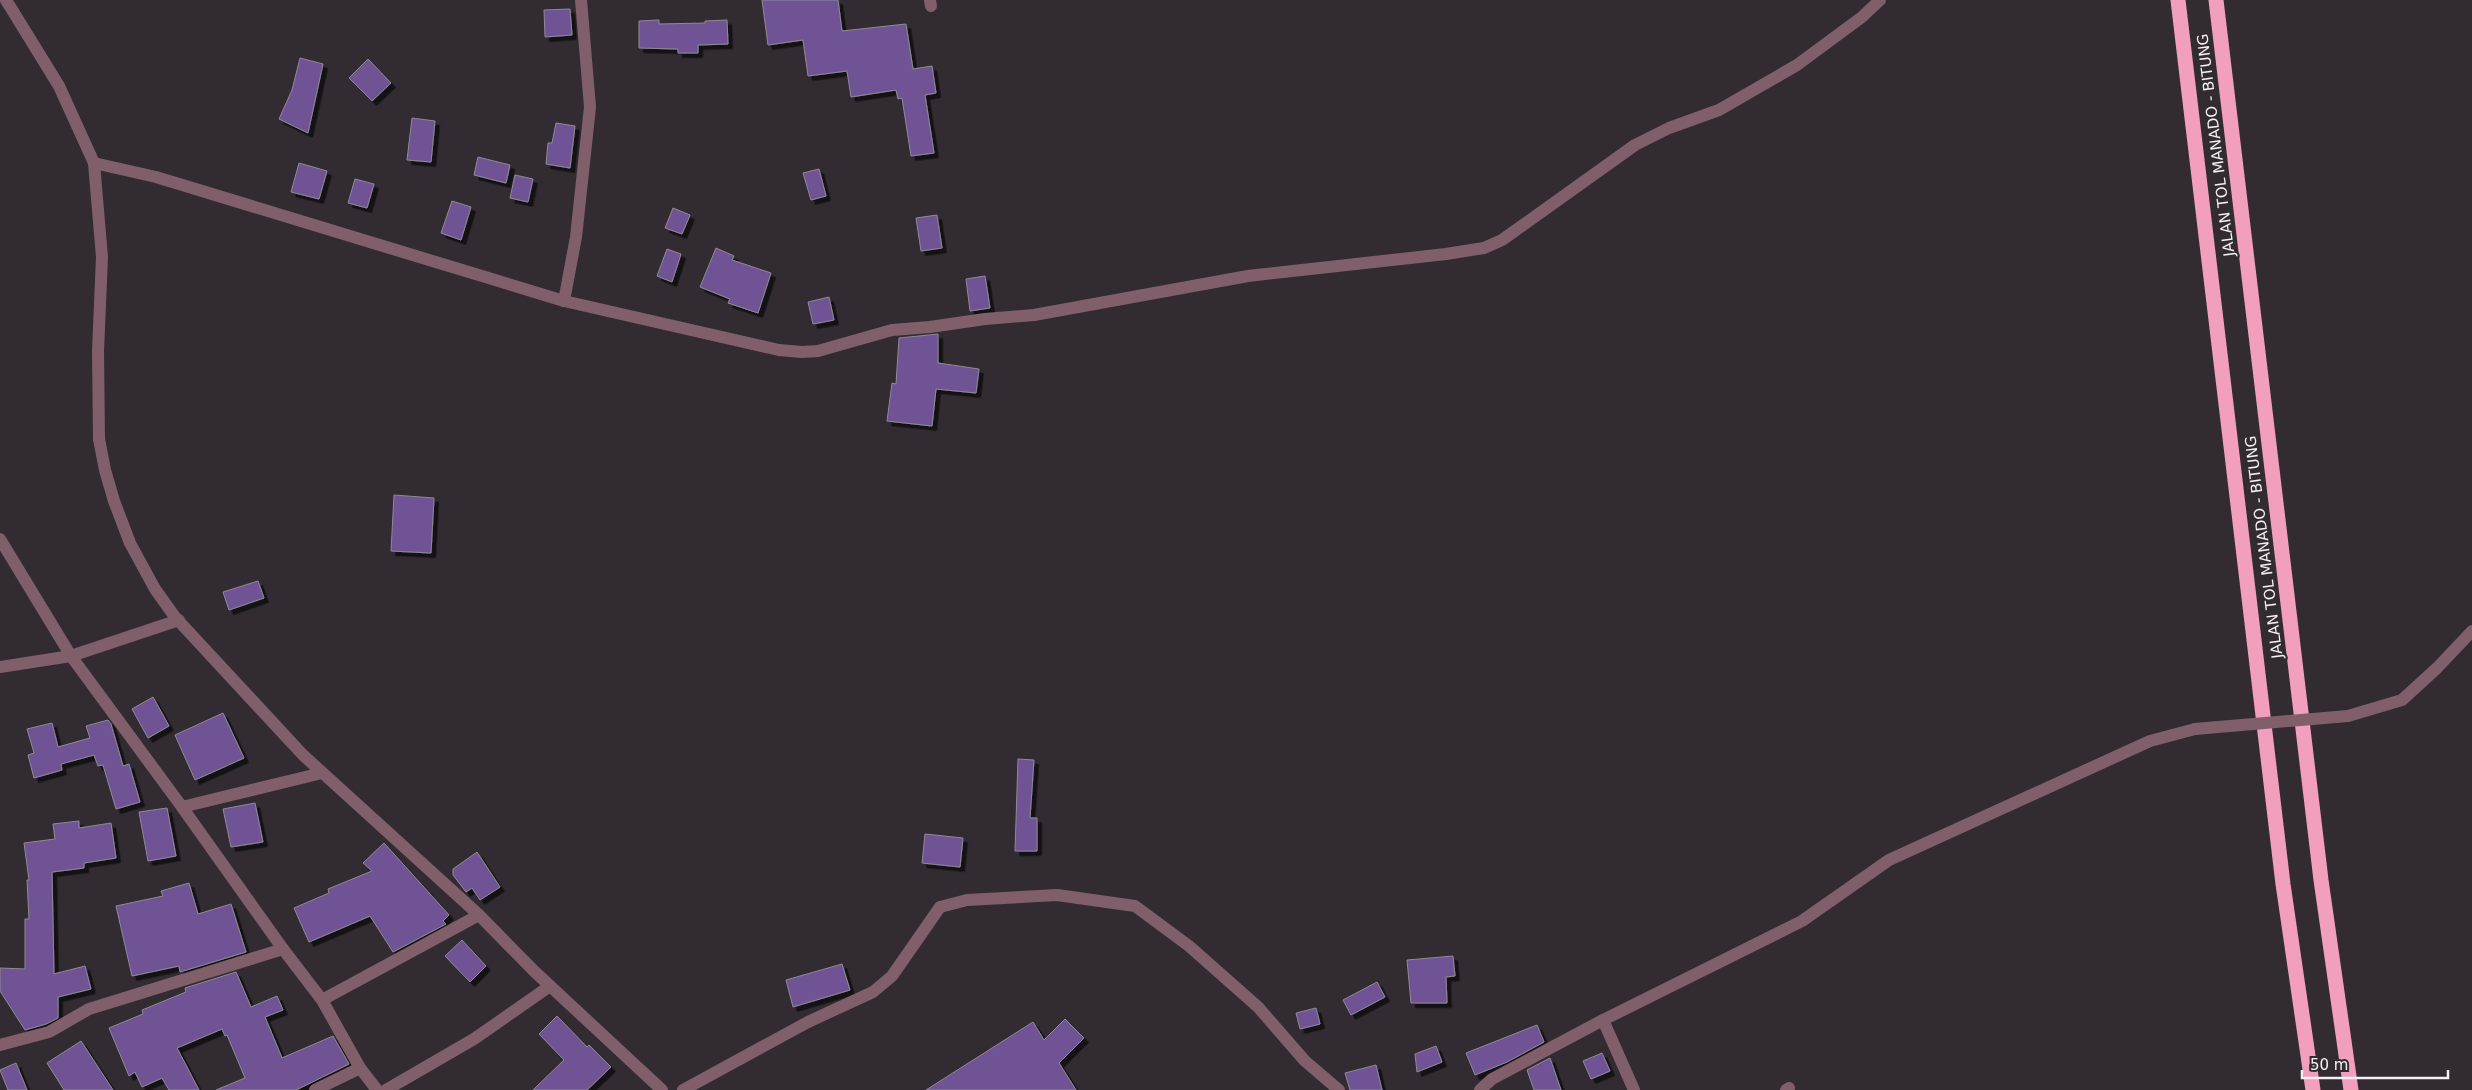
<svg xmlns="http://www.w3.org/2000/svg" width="2472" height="1090" font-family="'DejaVu Sans',sans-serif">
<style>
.building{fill:#6f5394;stroke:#8e8b94;filter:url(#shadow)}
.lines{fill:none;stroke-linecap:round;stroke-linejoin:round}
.minor{stroke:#815f6a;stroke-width:12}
.highway{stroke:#f29fbd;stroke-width:15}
.minor-bridge{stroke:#815f6a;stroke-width:12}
.labels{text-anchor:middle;stroke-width:4.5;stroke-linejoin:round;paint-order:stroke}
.street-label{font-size:15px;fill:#f4f0f4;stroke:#322c32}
</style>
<defs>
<filter id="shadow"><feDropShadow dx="4.5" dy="4.5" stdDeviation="0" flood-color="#0009"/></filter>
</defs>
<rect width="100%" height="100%" fill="#322c32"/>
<g class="building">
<polygon points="762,0 838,0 842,31 906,24 913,69 932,66 936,93 925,95 934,153 911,156 902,98 898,99 896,90 851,97 847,71 808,76 803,40 768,45"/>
<polygon points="570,9 572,35 545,37 544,10"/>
<polygon points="659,20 659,24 705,23 705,21 727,20 728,44 698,45 698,53 678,53 678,49 639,48 639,21"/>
<polygon points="300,58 323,64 308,133 279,119 292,90"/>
<polygon points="368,59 391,83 372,101 349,78"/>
<polygon points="412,118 435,121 431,162 407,160"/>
<polygon points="556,123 575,126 570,168 546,164 548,143 552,143"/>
<polygon points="478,157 510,165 506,183 474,175"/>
<polygon points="299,163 327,171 319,199 291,192"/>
<polygon points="819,169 826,196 811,200 803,173"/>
<polygon points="515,175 533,179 528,202 510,198"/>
<polygon points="355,179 374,184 367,208 348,203"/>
<polygon points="452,201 471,207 461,240 441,233"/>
<polygon points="673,208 690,215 682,234 665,228"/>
<polygon points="937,215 942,248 921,251 916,218"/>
<polygon points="716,248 734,256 732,260 771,273 758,313 728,303 730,299 700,287"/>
<polygon points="667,249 681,254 672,282 657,276"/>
<polygon points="985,276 990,308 970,311 966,279"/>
<polygon points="829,297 834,320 813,324 808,302"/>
<polygon points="938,334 938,363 979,369 976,393 936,389 932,426 887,421 892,383 896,384 899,338"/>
<polygon points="394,495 434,498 431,553 391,551"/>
<polygon points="258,581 264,598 229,610 223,592"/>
<polygon points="153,697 169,726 148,738 132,709"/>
<polygon points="223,713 244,758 195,780 175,735"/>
<polygon points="108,720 111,724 123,766 129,764 140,802 116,809 103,765 98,766 94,755 61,764 62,770 34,778 28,755 34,753 27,729 52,723 58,747 90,738 86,726"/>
<polygon points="1018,759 1034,760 1030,818 1037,818 1037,851 1015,851"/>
<polygon points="255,803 263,842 231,847 223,809"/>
<polygon points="167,808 176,856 148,861 139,812"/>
<polygon points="79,821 79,828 111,823 116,858 84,863 84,868 52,872 54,974 85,966 91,989 58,997 58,1018 46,1024 25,1030 0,991 0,968 25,969 25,919 29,919 27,880 29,880 24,843 55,839 53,824"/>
<polygon points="925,834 963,838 960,867 922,863"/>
<polygon points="384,843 449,915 443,921 446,924 393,952 370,916 309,942 294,908 329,893 328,889 372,871 363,863"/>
<polygon points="477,852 500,887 480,900 472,888 466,892 453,875 453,869"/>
<polygon points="189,883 198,914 231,904 246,952 180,972 179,966 132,976 116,906 163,896 161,891"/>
<polygon points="462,940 486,966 470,982 445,956"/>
<polygon points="1453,956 1455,976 1446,977 1447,1003 1411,1003 1407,960"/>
<polygon points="842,964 850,990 793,1007 786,980"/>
<polygon points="236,972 251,1007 277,996 283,1010 265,1017 282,1058 333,1036 349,1064 296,1090 216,1090 245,1078 227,1035 225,1036 222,1029 177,1048 199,1090 169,1090 162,1078 142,1087 135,1072 129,1076 109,1028 143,1014 142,1010 186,992 185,988"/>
<polygon points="1377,982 1385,997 1351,1015 1343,1000"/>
<polygon points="1316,1008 1320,1024 1300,1029 1296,1013"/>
<polygon points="557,1016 587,1047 589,1045 611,1067 587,1090 533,1090 564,1060 539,1034"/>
<polygon points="1065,1019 1084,1038 1059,1063 1076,1090 926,1090 1033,1022 1044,1040"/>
<polygon points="1537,1025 1544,1042 1507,1062 1475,1075 1466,1053"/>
<polygon points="81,1041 113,1090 64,1090 47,1063"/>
<polygon points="1436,1046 1442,1062 1417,1072 1415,1054"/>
<polygon points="1602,1053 1610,1071 1591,1079 1583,1061"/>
<polygon points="1550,1058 1561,1090 1534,1090 1527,1070"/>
<polygon points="16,1063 27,1090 8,1090 0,1070"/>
<polygon points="1376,1065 1382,1090 1350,1090 1345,1073"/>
</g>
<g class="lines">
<g class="minor">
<polyline points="6,0 59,86 94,163 102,257 98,351 99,439 105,470 114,501 130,543 155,589 175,617 303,755 479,915 534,971 662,1090"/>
<polyline points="930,0 931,6"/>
<polyline points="94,163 156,177 564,301 779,350 802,352 818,351 892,330 930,327 985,319 1034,315 1248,276 1446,254 1484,248 1502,240 1635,145 1669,128 1719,110 1797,65 1862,17 1880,0"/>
<polyline points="564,301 576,237 590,107 581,0"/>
<polyline points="0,539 71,656 182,807 322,773"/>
<polyline points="0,667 71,656 179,620"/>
<polyline points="2348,716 2402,700 2437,668 2472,631"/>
<polyline points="182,807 283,949 322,1000 360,1068 377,1090"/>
<polyline points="322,1000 479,915"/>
<polyline points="1603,1020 1634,1090"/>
<polyline points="0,1045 49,1032 89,1009 283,949"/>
<polyline points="315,1090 360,1068"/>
<polyline points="386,1090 474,1039 550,986"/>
<polyline points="683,1090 808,1022 873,992 892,976 940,907 967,900 1057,895 1135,906 1189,946 1258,1007 1305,1061 1339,1090"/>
<polyline points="1480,1090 1492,1079 1603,1020 1802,921 1889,860 2150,741 2195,729"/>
<polyline points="1786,1090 1789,1088"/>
</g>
<g class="highway">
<polyline points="2178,0 2283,884 2313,1090"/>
<polyline points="2216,0 2321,880 2351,1090"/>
</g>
<polyline class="minor-bridge" points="2195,729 2348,716"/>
</g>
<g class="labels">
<g class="street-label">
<text transform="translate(2216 145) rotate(-97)" y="5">JALAN TOL MANADO - BITUNG</text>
<text transform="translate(2264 547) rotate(-97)" y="5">JALAN TOL MANADO - BITUNG</text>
</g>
</g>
<path d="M2302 1070v8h146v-8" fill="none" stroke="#f4f0f4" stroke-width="2.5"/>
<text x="2310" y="1070" font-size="15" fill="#f4f0f4" stroke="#322c32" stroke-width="4" paint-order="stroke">50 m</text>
</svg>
